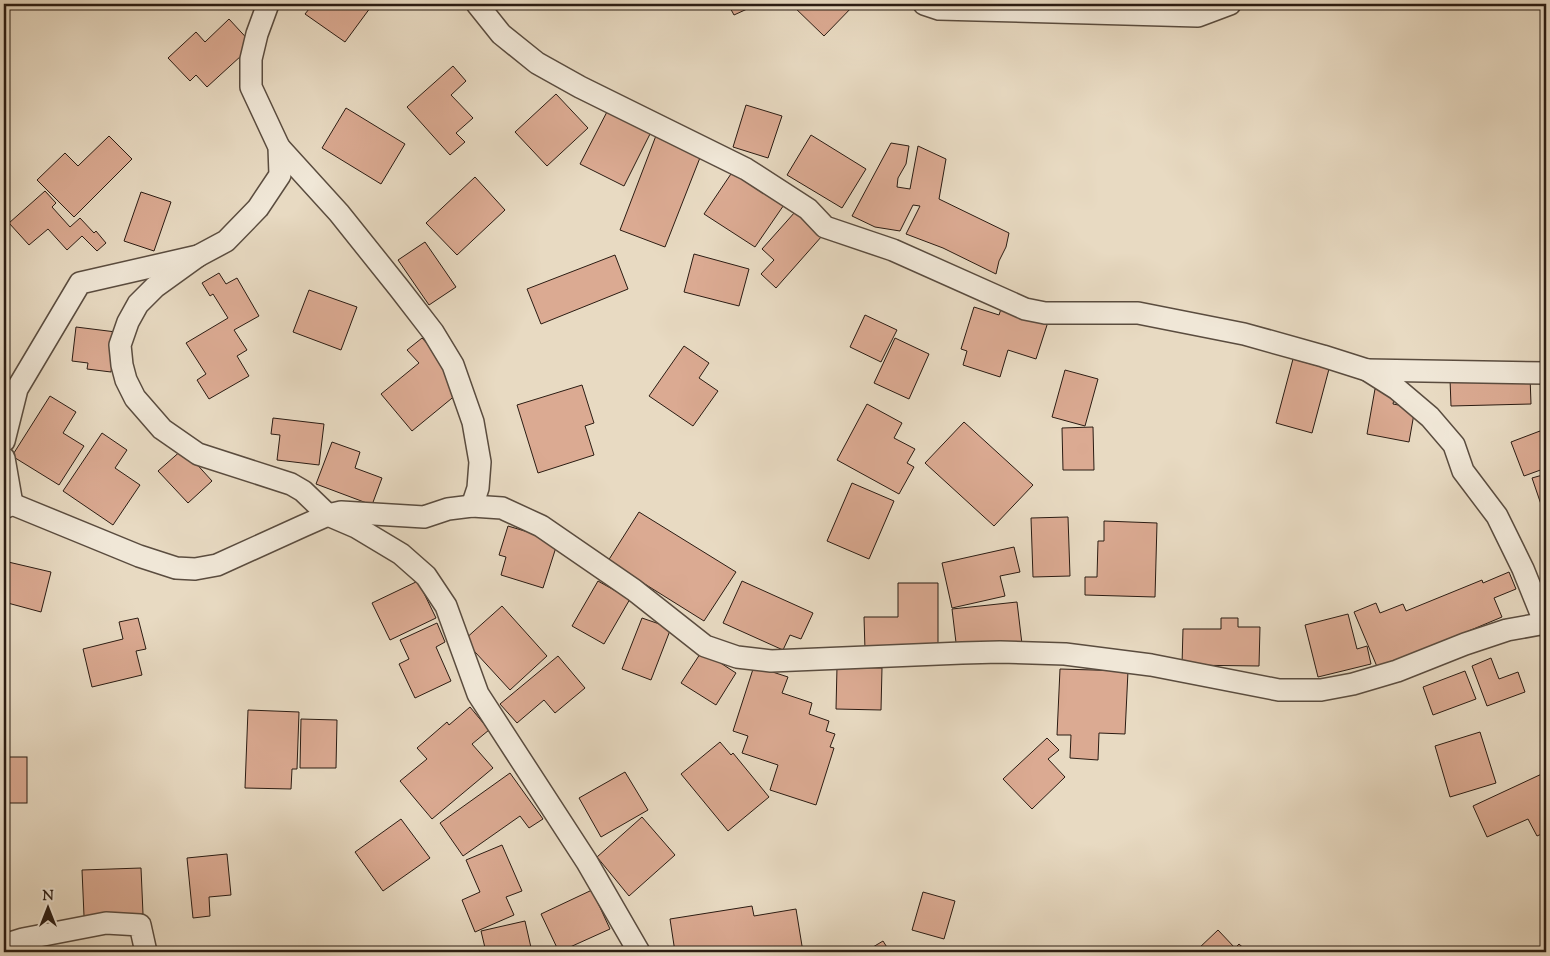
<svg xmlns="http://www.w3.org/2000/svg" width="1550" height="956" font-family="'Sorts Mill Goudy',serif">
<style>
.building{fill:#dbaa92;stroke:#2b1c13}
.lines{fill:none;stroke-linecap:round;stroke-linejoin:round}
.minor-casing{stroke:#5a4c3f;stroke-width:24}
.minor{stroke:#f0e7d7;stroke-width:21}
</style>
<rect width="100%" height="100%" fill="#e8dac2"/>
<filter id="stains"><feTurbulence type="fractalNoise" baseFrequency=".004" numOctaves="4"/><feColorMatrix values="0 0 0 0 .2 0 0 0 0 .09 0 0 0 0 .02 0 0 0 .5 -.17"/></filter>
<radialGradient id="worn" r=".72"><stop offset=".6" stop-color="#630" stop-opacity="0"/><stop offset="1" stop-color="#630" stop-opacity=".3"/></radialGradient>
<g class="building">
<polygon points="313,4 373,4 345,42 305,14"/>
<polygon points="728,4 758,4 734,15"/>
<polygon points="791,4 855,4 824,36"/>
<polygon points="229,19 253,45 207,87 196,75 190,81 168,58 196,32 205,42"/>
<polygon points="453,66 466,81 451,95 473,118 456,133 465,142 450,155 407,107"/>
<polygon points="556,94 588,128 547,166 515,132"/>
<polygon points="746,105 782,116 768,158 733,147"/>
<polygon points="610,106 653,128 624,186 580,164"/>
<polygon points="346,108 405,144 381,184 322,148"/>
<polygon points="657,133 703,150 665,247 620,230"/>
<polygon points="811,135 866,169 842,208 787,175"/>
<polygon points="109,136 132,159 74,217 37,180 65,153 78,166"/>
<polygon points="891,143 909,146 906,164 898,178 897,187 910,189 918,146 946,159 939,199 1009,233 1006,247 999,261 996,274 943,248 906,234 920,206 913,205 900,231 875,227 852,216"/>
<polygon points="737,165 788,199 755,247 704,214"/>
<polygon points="475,177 505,210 457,255 426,223"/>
<polygon points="45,191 56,203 52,207 70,227 80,218 94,233 96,231 106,243 97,251 82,236 67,250 48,229 29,245 9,223"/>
<polygon points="141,192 171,202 154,251 124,241"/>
<polygon points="795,212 822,236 776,288 761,274 774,260 762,249"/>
<polygon points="425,242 456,287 429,305 398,260"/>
<polygon points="694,254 749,269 739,306 684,292"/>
<polygon points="615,255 628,289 541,324 527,289"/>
<polygon points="219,273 226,284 237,278 259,316 234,330 247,350 237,356 249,376 209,399 197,380 206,374 186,343 228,318 213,294 210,296 202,283"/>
<polygon points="309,290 357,307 341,350 293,332"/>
<polygon points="1003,303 1048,322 1036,359 1008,350 1000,377 963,365 967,351 961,349 974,307 999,315"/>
<polygon points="865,315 897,330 881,362 850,347"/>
<polygon points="76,327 116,332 111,372 87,369 88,363 72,361"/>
<polygon points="422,338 445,363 457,394 412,431 381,394 419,363 407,350"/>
<polygon points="895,338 929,354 909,399 874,383"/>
<polygon points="684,346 709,363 699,378 718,391 693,426 649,396"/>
<polygon points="1293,359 1329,369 1312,433 1276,423"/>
<polygon points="1065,370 1098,379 1085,426 1052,417"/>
<polygon points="1530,376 1531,404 1451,406 1450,379"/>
<polygon points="582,385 594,423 585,426 594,455 538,473 517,405"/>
<polygon points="1375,389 1395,394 1393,404 1415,408 1409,442 1367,434"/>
<polygon points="50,396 76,412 63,433 84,446 59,485 12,456"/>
<polygon points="867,404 902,423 894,438 915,449 907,463 914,467 899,494 837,460"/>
<polygon points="273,418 324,424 319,465 277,460 280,435 271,434"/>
<polygon points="964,422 1033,485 994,526 925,463"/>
<polygon points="1093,427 1094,470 1063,470 1062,428"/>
<polygon points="1540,431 1546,449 1546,468 1524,476 1511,442"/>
<polygon points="102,433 127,450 115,468 140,485 113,525 63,491"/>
<polygon points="332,442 360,452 355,468 382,478 372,505 316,484"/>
<polygon points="183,449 212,481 188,503 158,471"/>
<polygon points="1546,474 1546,516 1545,516 1532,478"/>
<polygon points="852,483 894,501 869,559 827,541"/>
<polygon points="639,512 736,572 704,621 608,561"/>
<polygon points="1068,517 1070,576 1033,577 1031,518"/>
<polygon points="1104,521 1157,523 1155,597 1085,595 1085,577 1097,577 1098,541 1104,541"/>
<polygon points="508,526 558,541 543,588 501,575 506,557 499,555"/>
<polygon points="1014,547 1020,572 1000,576 1005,596 952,608 942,563"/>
<polygon points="4,561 51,572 41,612 4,602"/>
<polygon points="1509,572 1516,589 1494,598 1502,617 1378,669 1354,612 1376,603 1380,613 1403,604 1406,611 1482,580 1483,583"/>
<polygon points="418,581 436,618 390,640 372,603"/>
<polygon points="598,581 630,599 604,644 572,626"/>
<polygon points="742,581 813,613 801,639 790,635 783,650 723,623"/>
<polygon points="898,583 938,583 938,650 865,650 864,617 898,617"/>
<polygon points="1017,602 1022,644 957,651 952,609"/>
<polygon points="502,606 547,656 510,690 464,640"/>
<polygon points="1348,614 1357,649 1367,646 1371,664 1318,677 1305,625"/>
<polygon points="138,618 146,649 136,651 142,675 92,687 83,649 123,639 119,622"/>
<polygon points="642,618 671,628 651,680 622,669"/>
<polygon points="1221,618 1238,618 1238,627 1260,627 1259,666 1182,665 1183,629 1221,629"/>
<polygon points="437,623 445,642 436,647 451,681 415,698 399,664 409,659 400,640"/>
<polygon points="702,651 736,673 716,705 681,683"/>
<polygon points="558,656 585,688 555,713 544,700 517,723 500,704"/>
<polygon points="1491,658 1499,679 1518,672 1525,692 1487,706 1472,666"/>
<polygon points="754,666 788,677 782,693 812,703 809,714 829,721 826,731 835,734 830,747 834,748 816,805 770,790 778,765 742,753 748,736 733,731"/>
<polygon points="837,667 882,668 881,710 836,709"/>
<polygon points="1060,669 1128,671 1125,734 1099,733 1098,760 1070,758 1071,735 1057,735"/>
<polygon points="1465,671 1476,699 1433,715 1423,687"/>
<polygon points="1546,697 1546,731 1541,698"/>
<polygon points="470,707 489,730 472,744 493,768 432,819 400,781 427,759 417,748 447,722 449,725"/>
<polygon points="248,710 299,712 297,769 292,769 291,789 245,788"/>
<polygon points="301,719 337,720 336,768 300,768"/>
<polygon points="1480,732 1496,783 1450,797 1435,746"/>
<polygon points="1047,738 1059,750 1048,759 1065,777 1032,809 1003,779"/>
<polygon points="720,742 731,755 733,753 769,797 728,831 681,774"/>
<rect x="4" y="757" width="23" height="46"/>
<polygon points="625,772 648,810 601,837 579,798"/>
<polygon points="1546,772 1546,832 1537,836 1528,819 1487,837 1473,806"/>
<polygon points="510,773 543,819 529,828 520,816 463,856 440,823"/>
<polygon points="642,817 675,855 629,896 597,857"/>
<polygon points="401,819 430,858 383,891 355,852"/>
<polygon points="502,845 522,891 506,897 514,915 475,932 462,900 480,892 466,860"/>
<polygon points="227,854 231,895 209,897 210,916 193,918 187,858"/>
<polygon points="141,868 143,914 84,916 82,870"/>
<polygon points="592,890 610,929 559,952 541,914"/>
<polygon points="923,892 955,901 944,939 912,930"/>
<polygon points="752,906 754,916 796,909 803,952 675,952 670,919"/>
<polygon points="525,921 532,952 486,952 481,931"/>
<polygon points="1218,930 1235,948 1239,944 1248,952 1202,952 1198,949"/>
<polygon points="883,941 890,952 876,952 873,947"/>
<polygon points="819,947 868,948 868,952 819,952"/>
</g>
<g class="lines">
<defs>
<g id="minor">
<polyline points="477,4 501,34 537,63 580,87 746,169 808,209 825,227 893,250 1025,309 1045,313 1138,313 1244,334 1323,356 1367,370 1397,389 1430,417 1454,445 1463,471 1497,516 1523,569 1546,626"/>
<polyline points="924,4 939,9 977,10 1198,16 1230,4"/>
<polyline points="279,147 339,213 399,288 433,332 453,365 473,422 480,462 478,488 472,506"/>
<polyline points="198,256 155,287 138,304 128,322 120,345 122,365 126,380 135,398 162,429 198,454 291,484 303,491 328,515 356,527 401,554 426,576 446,606 478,694 587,862 639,952"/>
<polyline points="1367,370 1546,373"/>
<polyline points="4,441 17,389 80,283 198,256 226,241 258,208 280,175 279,147 251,87 251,59 257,34 268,4"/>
<polyline points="4,458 12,504 4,508"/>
<polyline points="12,504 139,556 176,568 195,569 217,565 303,526 328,515 341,512 424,517 448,509 472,506 502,508 541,526 634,590 705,646 737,657 771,661 962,653 1000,652 1065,654 1151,665 1279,690 1321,690 1353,684 1397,671 1465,644 1507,630 1546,623"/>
<polyline points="4,945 23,939 106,923 140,925 146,952"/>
</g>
</defs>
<use href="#minor" class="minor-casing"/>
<use href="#minor" class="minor"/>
</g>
<rect width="1550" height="956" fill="none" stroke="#e8dac2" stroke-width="20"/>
<rect x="5" y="5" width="1540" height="946" fill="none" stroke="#2b1c13" stroke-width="2.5"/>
<rect x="10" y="10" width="1530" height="936" fill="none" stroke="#2b1c13"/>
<g transform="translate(48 908)" stroke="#f0e7d7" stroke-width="4" paint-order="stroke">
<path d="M0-4L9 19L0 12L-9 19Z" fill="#2b1c13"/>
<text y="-8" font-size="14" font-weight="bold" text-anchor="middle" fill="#2b1c13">N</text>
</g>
<rect width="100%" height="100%" filter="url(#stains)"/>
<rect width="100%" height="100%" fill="url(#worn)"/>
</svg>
